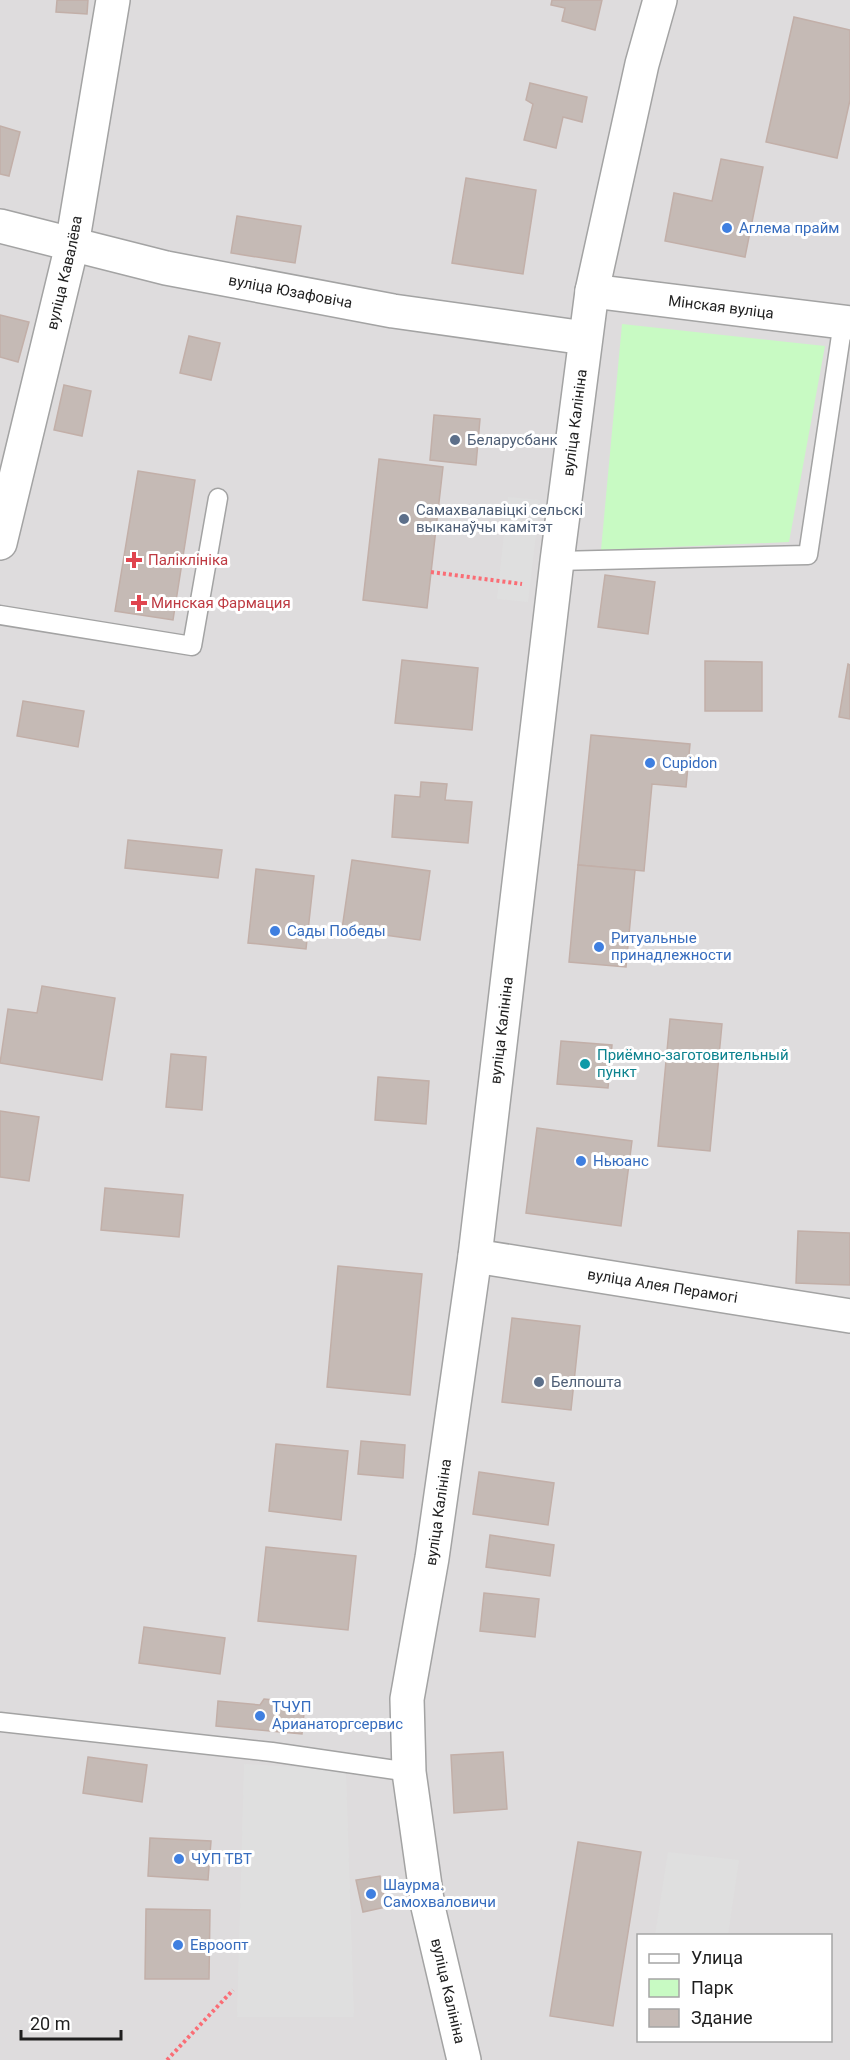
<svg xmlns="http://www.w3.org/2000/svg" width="850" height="2060" font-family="Roboto,sans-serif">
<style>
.residential{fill:#dedcdd;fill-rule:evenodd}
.park{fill:#c8fac3}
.parking{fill:#dfdfdf}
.building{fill:#c5bab5;stroke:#c2afa8;stroke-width:1.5}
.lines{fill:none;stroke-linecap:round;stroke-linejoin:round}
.service-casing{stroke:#a3a3a3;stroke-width:21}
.minor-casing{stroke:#a3a3a3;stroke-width:36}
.tertiary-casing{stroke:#a3a3a3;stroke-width:36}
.path{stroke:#fa6d75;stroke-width:4;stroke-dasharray:3 3;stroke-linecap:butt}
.service{stroke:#fff;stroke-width:18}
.minor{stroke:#fff;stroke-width:33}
.tertiary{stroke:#fff;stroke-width:33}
.shop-dot{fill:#3f7fe0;stroke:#fff;stroke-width:2}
.service-dot{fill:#5c6f8a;stroke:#fff;stroke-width:2}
.health-dot{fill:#e0444e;stroke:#fff;stroke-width:2}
.culture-dot{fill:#0f9aa8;stroke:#fff;stroke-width:2}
.labels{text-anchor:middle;stroke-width:6;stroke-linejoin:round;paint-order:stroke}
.shop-label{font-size:15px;fill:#366cbe;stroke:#fff;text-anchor:start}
.street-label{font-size:15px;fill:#1f1f1f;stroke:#fff}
.service-label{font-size:15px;fill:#4e5e75;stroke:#fff;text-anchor:start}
.health-label{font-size:15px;fill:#be3a42;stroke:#fff;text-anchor:start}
.culture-label{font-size:15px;fill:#0d838f;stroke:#fff;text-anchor:start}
</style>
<rect width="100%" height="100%" fill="#f0ebe6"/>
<path class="residential" d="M 0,0 L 850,0 L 850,2060 L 0,2060 ZM 638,1936 L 830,1936 L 830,2040 L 638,2040 Z"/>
<polygon class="park" points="622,324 825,346 789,542 601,550"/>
<g class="parking">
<polygon points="508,497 540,500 528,602 497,599"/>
<polygon points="244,1764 346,1770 354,2017 237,2017"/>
<polygon points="668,1852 739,1860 728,1935 655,1935"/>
</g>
<g class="building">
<polygon points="57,0 88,0 87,14 56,12"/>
<polygon points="552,0 602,0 595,30 562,21 565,8 551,5"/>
<polygon points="794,17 850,30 850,100 837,158 766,142"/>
<polygon points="530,83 587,97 582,122 563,117 556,148 524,140 533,104 526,100"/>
<polygon points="0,126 20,132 9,176 0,174"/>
<polygon points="721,159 763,167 745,257 665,241 674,193 712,201"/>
<polygon points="466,178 536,190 523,274 452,263"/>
<polygon points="237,216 301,226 295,263 231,253"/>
<polygon points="0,315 29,322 18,362 0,357"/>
<polygon points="189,336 220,343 211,380 180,373"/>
<polygon points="64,385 91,391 82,436 54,430"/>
<polygon points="434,415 480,419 476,465 430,460"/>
<polygon points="379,459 443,467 427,608 363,600"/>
<polygon points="138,471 195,480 173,620 115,611"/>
<polygon points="605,575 655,582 648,634 598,627"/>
<polygon points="402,660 478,668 472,730 395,723"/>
<polygon points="705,661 762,662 762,711 705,711"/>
<polygon points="848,664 850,665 850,719 839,717"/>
<polygon points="23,701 84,711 78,747 17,736"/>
<polygon points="591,735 690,744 686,787 652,784 644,871 578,865"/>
<polygon points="421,782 447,784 445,800 472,802 468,843 392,837 395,795 420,797"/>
<polygon points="128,840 222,850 218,878 125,868"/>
<polygon points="352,860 430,871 420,940 342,929"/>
<polygon points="578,865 635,870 626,967 569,962"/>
<polygon points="256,869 314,876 306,949 248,943"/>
<polygon points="42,986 115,998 102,1080 0,1063 8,1009 37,1013"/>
<polygon points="670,1019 722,1024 710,1151 658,1146"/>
<polygon points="561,1041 612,1045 608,1088 557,1084"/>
<polygon points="171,1054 206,1057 202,1110 166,1107"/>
<polygon points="378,1077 429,1081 426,1124 375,1120"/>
<polygon points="0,1111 39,1117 29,1181 0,1177"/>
<polygon points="537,1128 632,1141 621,1226 526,1213"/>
<polygon points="105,1188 183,1195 179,1237 101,1230"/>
<polygon points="798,1231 850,1233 850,1285 796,1283"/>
<polygon points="338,1266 422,1274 410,1395 327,1387"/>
<polygon points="512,1318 580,1326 571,1410 502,1402"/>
<polygon points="361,1441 405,1445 403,1478 358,1474"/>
<polygon points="276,1444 348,1451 341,1520 269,1511"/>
<polygon points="479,1472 554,1483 548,1525 473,1514"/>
<polygon points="490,1535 554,1545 550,1576 486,1567"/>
<polygon points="266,1547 356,1556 348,1630 258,1621"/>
<polygon points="484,1593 539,1599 535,1637 480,1631"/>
<polygon points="144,1627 225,1638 220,1674 139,1663"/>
<polygon points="264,1699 305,1703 302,1734 216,1726 218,1701 260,1705"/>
<polygon points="503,1752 507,1809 454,1813 451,1755"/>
<polygon points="88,1757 147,1765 142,1802 83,1793"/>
<polygon points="150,1838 211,1841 208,1880 148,1876"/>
<polygon points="578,1842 641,1852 613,2026 550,2016"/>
<polygon points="380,1876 386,1907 363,1912 356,1880"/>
<polygon points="146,1909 210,1910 209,1979 145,1979"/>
</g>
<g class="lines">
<defs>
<g id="service">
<polyline points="557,561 808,555 843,322"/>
<polyline points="0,615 192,646 218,498"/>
<polyline points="0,1722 272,1752 409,1772"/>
</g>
<g id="minor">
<path id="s1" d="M 0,226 L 166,268 L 393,311 L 585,338"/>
<path id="s2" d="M 592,291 L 850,323"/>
<path id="s3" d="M 0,543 L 72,245 L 113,0"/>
<path id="s4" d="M 475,1256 L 850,1316"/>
</g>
<g id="tertiary">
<path id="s5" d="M 464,2060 L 428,1907 L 409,1772 L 407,1699 L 432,1558 L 475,1256 L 557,561 L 592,291 L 642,64 L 660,0"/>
</g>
</defs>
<use href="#service" class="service-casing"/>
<use href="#minor" class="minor-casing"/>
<use href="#tertiary" class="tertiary-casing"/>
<g class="path">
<polyline points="431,572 522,584"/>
<polyline points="167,2060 233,1990"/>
</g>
<use href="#service" class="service"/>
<use href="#minor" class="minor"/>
<use href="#tertiary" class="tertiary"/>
</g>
<g class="shop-dot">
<circle cx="727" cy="228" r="6"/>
<circle cx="650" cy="763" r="6"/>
<circle cx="275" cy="931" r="6"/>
<circle cx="599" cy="947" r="6"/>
<circle cx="581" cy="1161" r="6"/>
<circle cx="260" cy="1716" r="6"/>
<circle cx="179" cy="1859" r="6"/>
<circle cx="371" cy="1894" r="6"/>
<circle cx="178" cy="1945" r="6"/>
</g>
<g class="service-dot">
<circle cx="455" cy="440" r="6"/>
<circle cx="404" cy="519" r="6"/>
<circle cx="539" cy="1382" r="6"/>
</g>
<g class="health-dot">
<path d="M131 551h6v6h6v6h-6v6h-6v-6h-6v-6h6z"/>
<path d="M136 594h6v6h6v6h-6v6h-6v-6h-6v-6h6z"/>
</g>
<circle class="culture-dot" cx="585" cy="1064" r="6"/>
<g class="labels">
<g class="shop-label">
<text x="739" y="233">Аглема прайм</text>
<text x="662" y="768">Cupidon</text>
<text x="287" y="936">Сады Победы</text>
<text x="611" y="943">Ритуальные<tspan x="611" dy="17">принадлежности</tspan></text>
<text x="593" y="1166">Ньюанс</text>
<text x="272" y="1712">ТЧУП<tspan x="272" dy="17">Арианаторгсервис</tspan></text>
<text x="191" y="1864">ЧУП ТВТ</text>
<text x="383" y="1890">Шаурма.<tspan x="383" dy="17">Самохваловичи</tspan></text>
<text x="190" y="1950">Евроопт</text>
</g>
<g class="street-label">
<text dy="5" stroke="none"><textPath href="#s3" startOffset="278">вуліца Кавалёва</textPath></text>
<text dy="5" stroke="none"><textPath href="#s1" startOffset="298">вуліца Юзафовіча</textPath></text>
<text dy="5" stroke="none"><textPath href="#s2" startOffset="130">Мінская вуліца</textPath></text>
<text dy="5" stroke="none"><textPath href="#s5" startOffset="1654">вуліца Калініна</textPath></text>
<text dy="5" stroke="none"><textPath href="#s5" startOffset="1042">вуліца Калініна</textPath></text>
<text dy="5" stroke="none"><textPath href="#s4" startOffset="190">вуліца Алея Перамогі</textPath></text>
<text dy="5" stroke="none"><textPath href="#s5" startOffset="556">вуліца Калініна</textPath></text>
<text transform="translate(448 1991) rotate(77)" y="5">вуліца Калініна</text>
</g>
<g class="service-label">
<text x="467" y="445">Беларусбанк</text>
<text x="416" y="515">Самахвалавіцкі сельскі<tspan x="416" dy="17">выканаўчы камітэт</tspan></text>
<text x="551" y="1387">Белпошта</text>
</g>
<g class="health-label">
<text x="148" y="565">Паліклініка</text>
<text x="151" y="608">Минская Фармация</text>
</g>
<g class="culture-label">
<text x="597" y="1060">Приёмно-заготовительный<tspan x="597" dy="17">пункт</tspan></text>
</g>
</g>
<rect x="637" y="1934" width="195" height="108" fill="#ffffff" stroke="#a5a5a5" stroke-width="1.5"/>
<rect x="649" y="1954" width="30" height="9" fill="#ffffff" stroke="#a5a5a5" stroke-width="1.5"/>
<text x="691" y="1964" font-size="18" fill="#1f1f1f">Улица</text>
<rect x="649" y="1979" width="30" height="18" fill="#c8fac3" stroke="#a5a5a5" stroke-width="1.5"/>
<text x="691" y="1994" font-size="18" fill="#1f1f1f">Парк</text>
<rect x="649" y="2009" width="30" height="18" fill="#c5bab5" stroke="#a5a5a5" stroke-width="1.5"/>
<text x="691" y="2024" font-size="18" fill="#1f1f1f">Здание</text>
<path d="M21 2030v9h100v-9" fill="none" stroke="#1f1f1f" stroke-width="3"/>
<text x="30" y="2030" font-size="18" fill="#1f1f1f" stroke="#ffffff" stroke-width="4.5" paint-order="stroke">20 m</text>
</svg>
